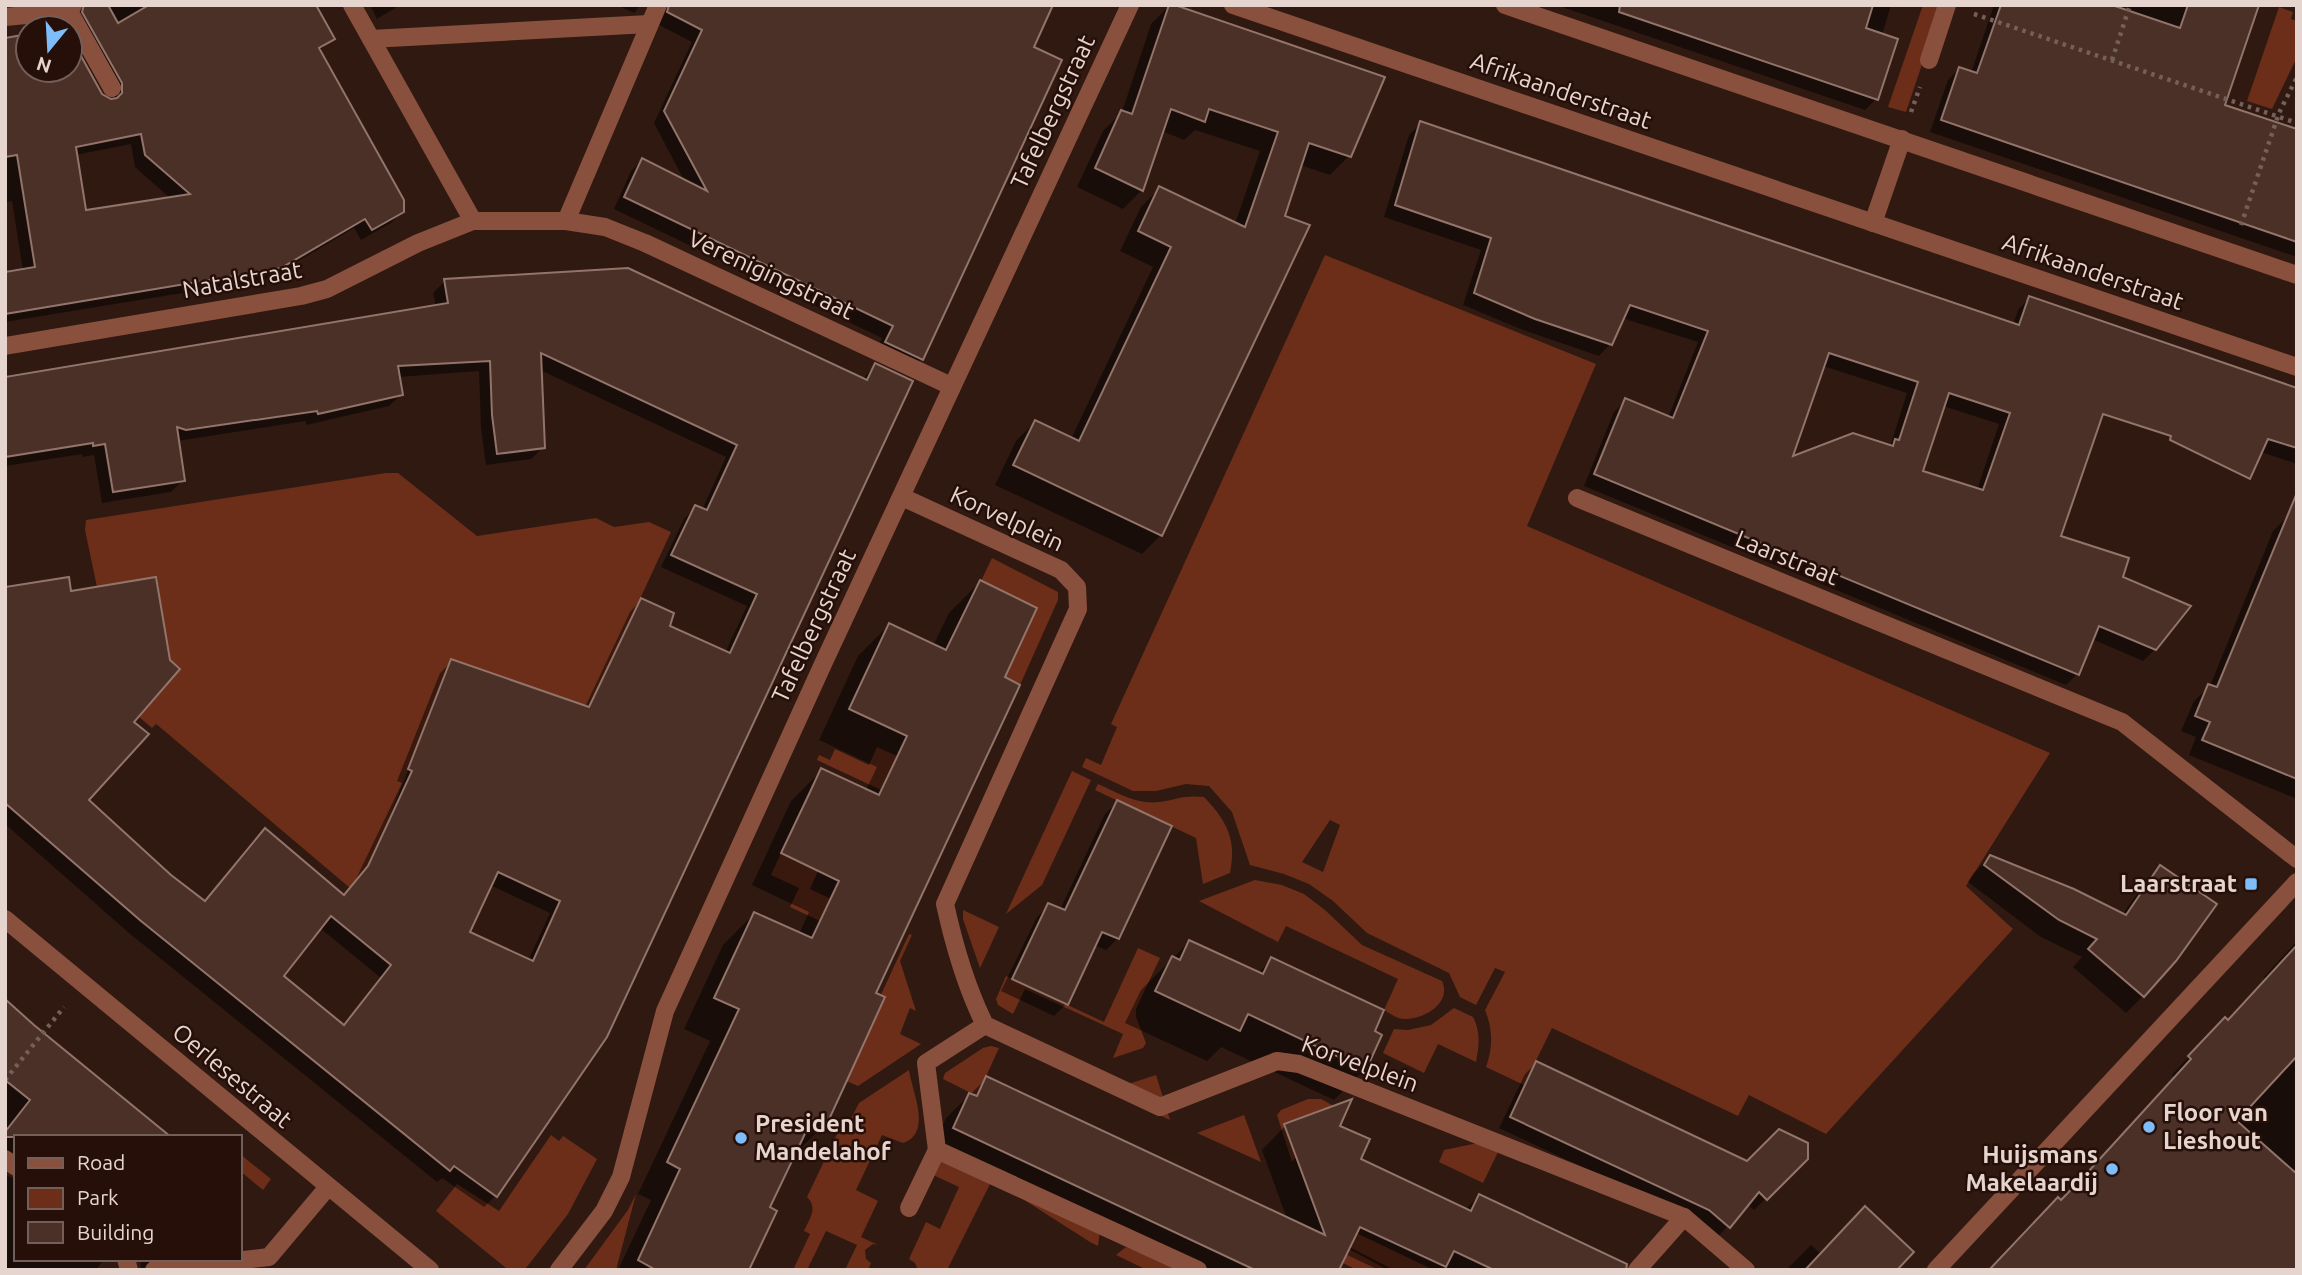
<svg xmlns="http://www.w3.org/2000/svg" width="2302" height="1275" font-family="Ubuntu,sans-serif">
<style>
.green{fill:#6c2e19;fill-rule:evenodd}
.shadow{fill:#0007;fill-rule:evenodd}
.building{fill:#4a3027;stroke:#92746a;stroke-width:2;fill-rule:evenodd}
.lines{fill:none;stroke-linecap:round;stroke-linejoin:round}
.path{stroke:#756059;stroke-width:4.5;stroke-dasharray:3.5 5;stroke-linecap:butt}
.service{stroke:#89503d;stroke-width:18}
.minor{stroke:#89503d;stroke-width:18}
.tertiary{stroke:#89503d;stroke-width:18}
.poi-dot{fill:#7fbdfa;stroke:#260f08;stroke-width:2.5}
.labels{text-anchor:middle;stroke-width:5;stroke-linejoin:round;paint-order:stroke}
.street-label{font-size:24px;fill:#e6d5cf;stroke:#260f08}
.poi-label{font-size:24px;font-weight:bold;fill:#e6d5cf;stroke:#260f08;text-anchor:end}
</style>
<rect width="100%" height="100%" fill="#301911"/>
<g class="green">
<polygon points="1923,5 1942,5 1906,112 1888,107"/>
<polygon points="2279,7 2293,12 2291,19 2297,21 2297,57 2272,109 2247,101"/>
<path d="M 1325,255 L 1596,364 L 1527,526 L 2050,753 L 1966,886 L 2013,929 L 1826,1134 L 1749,1095 L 1738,1116 L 1552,1028 L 1524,1085 L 1486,1067 C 1493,1047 1493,1030 1485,1010 L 1505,972 L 1495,968 L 1476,1005 L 1460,997 L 1449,973 L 1367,933 L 1333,901 L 1309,884 L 1284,874 L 1250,865 L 1232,812 L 1209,786 L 1186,784 L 1156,791 L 1133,791 L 1082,767 L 1086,758 L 1101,765 L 1117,727 L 1111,724 ZM 1330,820 L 1340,825 L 1323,872 L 1302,862 Z"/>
<polygon points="386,473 398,473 477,536 596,518 614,527 649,522 671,532 589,709 433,709 386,825 368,866 350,888 161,728 156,724 152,728 139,717 180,669 170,660 157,577 97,587 85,530 86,520"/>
<polygon points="992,558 1058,592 1058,600 1020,685 1005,677 1037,608 981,581"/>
<polygon points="877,747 897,756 881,790 817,760 819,755 830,760 835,749 869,765"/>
<polygon points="1072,771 1091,780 1042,885 1006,914"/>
<path d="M 1098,784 C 1118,793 1137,805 1160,802 C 1179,799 1183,795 1204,797 C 1227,821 1237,840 1230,873 L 1203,884 L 1196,838 L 1095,790 Z"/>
<polygon points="781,853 818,871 810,889 831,899 820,921 790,907 799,888 771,875"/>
<path d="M 1255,880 L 1282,885 L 1304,894 L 1325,910 L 1362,945 L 1442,981 C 1452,1003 1425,1019 1405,1019 C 1397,1019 1391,1014 1384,1010 L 1398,979 L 1286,926 L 1278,942 L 1199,901 Z"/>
<polygon points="963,910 999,927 980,968 963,919"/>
<polygon points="909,934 912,935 900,961 916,1011 910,1008 900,1034 921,1044 858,1086 842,1079"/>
<polygon points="1138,948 1160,958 1136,1009 1136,1017 1146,1043 1143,1048 1113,1058 1123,1034 1025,989 1013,1014 998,1005 996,999 1006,976 1104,1022"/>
<path d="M 1454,1008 L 1473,1017 C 1481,1033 1479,1045 1476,1062 L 1438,1044 L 1424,1073 L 1383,1053 L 1394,1029 L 1408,1030 L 1431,1025 Z"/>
<polygon points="991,1046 999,1048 977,1096 943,1079 945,1073 983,1048"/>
<path d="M 909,1070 C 912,1092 933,1133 903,1143 L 882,1135 L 856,1190 L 878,1201 L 861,1237 L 878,1245 L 873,1244 L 865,1250 L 866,1259 L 871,1263 L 868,1270 L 845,1270 L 857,1245 L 826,1231 L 807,1270 L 793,1270 L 810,1234 L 804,1231 C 810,1218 818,1208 807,1197 L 839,1130 L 844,1132 L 859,1103 Z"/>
<polygon points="1156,1075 1170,1120 1107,1091"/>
<polygon points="1308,1099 1321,1099 1332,1105 1326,1119 1292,1162 1277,1115 1281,1110"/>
<polygon points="1244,1115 1261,1162 1197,1133"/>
<polygon points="551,1135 559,1141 563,1136 597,1159 568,1214 530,1263 525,1269 506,1268 436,1211 457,1184 499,1211"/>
<polygon points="1478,1143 1498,1152 1483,1183 1439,1162 1444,1150"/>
<polygon points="240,1154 271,1179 263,1190 240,1171"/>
<polygon points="947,1161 992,1180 947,1270 918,1270 915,1263 909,1259 926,1222 940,1229 959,1187 931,1174 941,1162"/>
<polygon points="993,1180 1100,1230 1098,1246 1090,1242"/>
<polygon points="636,1194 616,1270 584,1270 628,1210"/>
<polygon points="1331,1221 1434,1270 1394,1270 1324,1234"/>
<polygon points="1126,1247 1185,1270 1147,1270 1116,1255"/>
<polygon points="1349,1249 1388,1270 1357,1270 1343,1263"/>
</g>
<g class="shadow">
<path d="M 88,5 L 314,5 L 333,38 L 319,51 L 402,212 L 391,223 L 361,240 L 354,228 L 268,279 L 5,322 L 5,274 L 23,271 L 12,201 L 5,202 L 5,40 L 28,36 L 28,70 L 70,70 L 70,40 L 101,95 L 112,102 L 112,95 L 76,16 ZM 131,144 L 135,167 L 171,199 L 85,212 L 75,155 Z"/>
<polygon points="370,5 400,5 377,19"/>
<polygon points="617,5 1051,5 1032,48 1059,61 921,359 910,371 875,354 882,338 614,209 631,171 642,160 685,182 654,123 692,42 657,24 651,6 640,6 634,13"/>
<polygon points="1170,5 1349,156 1330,175 1300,165 1161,535 1142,554 995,485 1016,441 1035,422 1071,439 1153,267 1120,251 1141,207 1160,188 1235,224 1260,151 1195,130 1184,140 1162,131 1142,190 1123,209 1077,187 1103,131 1122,112 1151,24"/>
<polygon points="1556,5 1891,5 1882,35 1876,99 1865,110"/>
<polygon points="1994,5 2257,5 2223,106 2297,131 2297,257 1930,132 1948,80 1959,69 1971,73"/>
<path d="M 1421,123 L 2013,325 L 2018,310 L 2029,298 L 2297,389 L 2297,464 L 2085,394 L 2059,537 L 2120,578 L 2155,649 L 2143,661 L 2092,639 L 2077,674 L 2066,685 L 1584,486 L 1614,412 L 1626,400 L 1668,418 L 1698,342 L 1622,318 L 1610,344 L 1599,356 L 1523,330 L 1463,305 L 1481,250 L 1384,217 L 1409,135 ZM 1823,366 L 1907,393 L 1890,447 L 1790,459 ZM 1943,406 L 1999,424 L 1977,490 L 1921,472 Z"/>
<path d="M 445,281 L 862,380 L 875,365 L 496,1195 L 484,1207 L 442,1178 L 437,1182 L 129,933 L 5,824 L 5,589 L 69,593 L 132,722 L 87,801 L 170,876 L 204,903 L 265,830 L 343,896 L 356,879 L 402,783 L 397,781 L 440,673 L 452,661 L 585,707 L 630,612 L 641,600 L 668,627 L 725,653 L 747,606 L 661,567 L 684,519 L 696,507 L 702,510 L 726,457 L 540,370 L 543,447 L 531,459 L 486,465 L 481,428 L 479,371 L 398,377 L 401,395 L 389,406 L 306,425 L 306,421 L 177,441 L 183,480 L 171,492 L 102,503 L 94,455 L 82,457 L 82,454 L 5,466 L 5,379 L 436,307 L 433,293 ZM 490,885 L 550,913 L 528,961 L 468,932 ZM 320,928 L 381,978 L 343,1026 L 281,976 Z"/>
<polygon points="2288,516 2297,521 2297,799 2189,755 2196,737 2181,731 2194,701 2210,686 2273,531"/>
<polygon points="980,582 1003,678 874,994 824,1125 793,1156 768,1208 747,1270 618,1270 651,1200 638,1194 710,1041 684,1029 723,945 754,914 799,934 809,912 752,885 791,801 822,770 866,790 877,767 819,740 858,656 889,625 933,646 949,613"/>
<polygon points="1117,802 1118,938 1106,950 1094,945 1066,1004 1054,1016 1001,991 1037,917 1049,905 1060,910 1105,814"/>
<polygon points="1990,857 2122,915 2144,884 2160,867 2143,996 2126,1013 2073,967 2082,957 2041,937 1968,882 1973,874"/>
<polygon points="2297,941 2297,1270 2061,1202 2175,1078 2172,1075 2207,1037 2228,1022 2266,980 2264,977"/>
<polygon points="1189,942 1258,973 1271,960 1365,1069 1334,1100 1221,1047 1207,1061 1125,1023 1141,990"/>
<polygon points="5,1002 168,1137 16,1137 16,1177 5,1168"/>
<polygon points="1536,1063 1748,1163 1806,1159 1754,1210 1747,1204 1717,1238 1697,1221 1499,1128 1525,1074"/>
<polygon points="987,1078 1287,1219 1262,1150 1285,1126 1338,1127 1358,1160 1465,1210 1479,1196 1582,1270 1379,1270 1345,1254 1338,1270 1182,1270 930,1152 946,1118"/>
<polygon points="5,1175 16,1179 16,1259 104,1259 96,1270 5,1270"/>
<polygon points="1811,1245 1821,1254 1895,1270 1786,1270"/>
<polygon points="140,1259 210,1259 149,1270 141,1270"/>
</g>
<g class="building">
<path d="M 84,5 L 108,5 L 118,23 L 149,5 L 316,5 L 335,39 L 319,48 L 404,200 L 404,212 L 372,230 L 365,219 L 281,268 L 5,314 L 5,272 L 35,267 L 17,155 L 5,157 L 5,38 L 28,34 L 28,70 L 70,70 L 70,36 L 102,94 L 111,99 L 117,98 L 122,93 L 122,83 L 82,12 ZM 141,134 L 145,155 L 190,194 L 86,210 L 76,147 Z"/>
<polygon points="669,5 1053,5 1034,47 1062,60 923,360 885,342 893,326 624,197 642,158 707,191 664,111 702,30 667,12"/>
<polygon points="1169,5 1175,5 1385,77 1351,157 1309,143 1285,216 1310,225 1162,536 1013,465 1035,420 1079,441 1171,247 1138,231 1159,186 1245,227 1278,132 1209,109 1205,122 1171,109 1143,191 1095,168 1121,110 1132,114"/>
<polygon points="1620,5 1873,5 1866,28 1898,39 1878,100 1619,12"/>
<polygon points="2001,5 2112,5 2180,28 2188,5 2259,5 2225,105 2297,129 2297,242 1941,120 1959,67 1977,73"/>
<path d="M 1420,121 L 2019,325 L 2029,296 L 2297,388 L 2297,448 L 2268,439 L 2250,479 L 2170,440 L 2171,436 L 2103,414 L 2061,536 L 2129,558 L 2123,577 L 2191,606 L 2156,650 L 2099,626 L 2079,675 L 1594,474 L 1625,398 L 1673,418 L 1708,331 L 1630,305 L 1612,345 L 1535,319 L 1474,293 L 1491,238 L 1395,205 ZM 1829,353 L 1918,382 L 1899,440 L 1895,439 L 1893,446 L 1853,433 L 1793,456 ZM 1949,393 L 2010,413 L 1983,490 L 1923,471 Z"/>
<path d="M 628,268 L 867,380 L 875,363 L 913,381 L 607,1037 L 497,1197 L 454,1166 L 450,1171 L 141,921 L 5,803 L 5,587 L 69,577 L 71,591 L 156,577 L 170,660 L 180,669 L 134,722 L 149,734 L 89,800 L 171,875 L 205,901 L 265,828 L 344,895 L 368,866 L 412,771 L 408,769 L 451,659 L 589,707 L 641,598 L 674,613 L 670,626 L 730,653 L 757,594 L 671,555 L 695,505 L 707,510 L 737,445 L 541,353 L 545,448 L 497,454 L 492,415 L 490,361 L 398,366 L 403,395 L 318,414 L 317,411 L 186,430 L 177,427 L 185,481 L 113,492 L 105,444 L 93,446 L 93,443 L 5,457 L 5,377 L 448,303 L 444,279 ZM 498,872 L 560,901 L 533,961 L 470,932 ZM 331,916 L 391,965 L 344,1025 L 284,976 Z"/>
<polygon points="2296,495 2297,495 2297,779 2202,740 2210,722 2195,716 2208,684 2217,687"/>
<polygon points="980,580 1037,608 1005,677 1020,685 876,993 885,997 849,1076 826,1126 812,1119 770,1207 777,1211 749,1270 656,1270 638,1260 680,1169 667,1162 739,1009 714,998 754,912 812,938 839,881 781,853 810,792 821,768 879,795 907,736 849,709 889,623 946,650"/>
<polygon points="1117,800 1172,826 1119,939 1102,932 1068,1005 1012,979 1048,903 1065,910"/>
<polygon points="1990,855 2074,889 2126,915 2160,865 2217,904 2176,961 2144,997 2088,949 2097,939 2059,920 1984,865"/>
<polygon points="1189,940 1263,974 1271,957 1384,1010 1375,1031 1382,1035 1366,1070 1248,1014 1240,1031 1155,991 1172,956 1180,960"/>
<polygon points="2297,945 2297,1056 2237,1121 2297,1174 2297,1270 1989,1270 2058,1197 2061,1200 2087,1173 2191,1059 2188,1056 2225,1017 2228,1020"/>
<polygon points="5,999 34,1025 171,1137 5,1137 5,1132 30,1100 5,1080"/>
<polygon points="1536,1061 1747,1161 1779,1129 1808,1143 1808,1159 1767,1200 1759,1192 1730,1228 1709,1210 1510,1117"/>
<polygon points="986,1076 1325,1235 1284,1124 1352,1099 1340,1126 1370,1139 1361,1159 1471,1211 1479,1194 1627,1264 1626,1270 1494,1270 1454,1251 1446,1267 1360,1227 1339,1270 1255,1270 953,1128 969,1093 977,1096"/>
<polygon points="1865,1206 1914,1252 1897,1270 1805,1270"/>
</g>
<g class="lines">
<g class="path">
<polyline points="1974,14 2297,123"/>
<polyline points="2112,60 2130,5"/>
<polyline points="1911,112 1920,87"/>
<polyline points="2241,225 2279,113 2297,77"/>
<polyline points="5,1080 64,1007"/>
</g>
<g class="service">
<polyline points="73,5 69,11 112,88"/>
<polyline points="5,17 69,11"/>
<polyline points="5,1159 16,1167"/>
<polyline points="126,1259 129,1270"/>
</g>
<g class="minor">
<polyline points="352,5 473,221 566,221 658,5"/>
<polyline points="1233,5 2297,367"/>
<polyline points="1505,5 2297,275"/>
<polyline points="371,39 649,24"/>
<polyline points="1929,60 1947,5"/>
<polyline points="566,221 605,227 645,243 951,386"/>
<polyline points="1873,223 1902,139"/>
<polyline points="5,346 301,296 327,289 418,243 473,221"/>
<path d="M 902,497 L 1061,570 L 1077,587 L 1078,609 L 945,904 C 954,945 966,987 985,1025 L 1160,1107 L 1277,1061 L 1299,1064 L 1684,1217 L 1746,1270"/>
<polyline points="1577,498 2122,722 2297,859"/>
<polyline points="985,1025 926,1063 937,1150 1198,1270"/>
<polyline points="909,1208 937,1150"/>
<polyline points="154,1270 269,1257 328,1187"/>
<polyline points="559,1270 604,1211 621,1177 665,1011 823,664 1130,5"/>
<polyline points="1637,1270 1684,1217"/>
</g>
<g class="tertiary">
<polyline points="5,919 430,1270"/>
<polyline points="1936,1270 2297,882"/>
</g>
</g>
<g class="poi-dot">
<rect x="2244" y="877" width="14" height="14" rx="3.5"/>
<circle cx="2149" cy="1127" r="7"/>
<circle cx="741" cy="1138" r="7"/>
<circle cx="2112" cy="1169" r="7"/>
</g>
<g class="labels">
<g class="street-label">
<text transform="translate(1561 91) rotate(19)" y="8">Afrikaanderstraat</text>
<text transform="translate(1053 112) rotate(-65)" y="8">Tafelbergstraat</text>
<text transform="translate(2093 272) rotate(19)" y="8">Afrikaanderstraat</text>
<text transform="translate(771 275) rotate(25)" y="8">Verenigingstraat</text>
<text transform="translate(242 280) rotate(-10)" y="8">Natalstraat</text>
<text transform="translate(1007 519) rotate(25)" y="8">Korvelplein</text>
<text transform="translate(1787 558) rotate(22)" y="8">Laarstraat</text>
<text transform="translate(814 626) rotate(-65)" y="8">Tafelbergstraat</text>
<text transform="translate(1360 1064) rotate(20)" y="8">Korvelplein</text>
<text transform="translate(232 1076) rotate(40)" y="8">Oerlesestraat</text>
</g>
<g class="poi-label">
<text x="2237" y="892">Laarstraat</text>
<text x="2163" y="1121" text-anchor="start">Floor van<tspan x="2163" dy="28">Lieshout</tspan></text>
<text x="755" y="1132" text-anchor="start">President<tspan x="755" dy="28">Mandelahof</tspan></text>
<text x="2098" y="1163">Huijsmans<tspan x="2098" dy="28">Makelaardij</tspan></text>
</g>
</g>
<rect width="2302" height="1275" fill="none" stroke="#e6d5cf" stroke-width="14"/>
<rect x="14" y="1135" width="228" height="126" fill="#260f08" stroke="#735e58" stroke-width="2"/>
<rect x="28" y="1158" width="35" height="10" fill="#89503d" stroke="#735e58" stroke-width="2"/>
<text x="77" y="1170" font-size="21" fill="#e6d5cf">Road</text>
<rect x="28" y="1188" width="35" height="21" fill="#6c2e19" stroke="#735e58" stroke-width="2"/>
<text x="77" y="1205" font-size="21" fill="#e6d5cf">Park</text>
<rect x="28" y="1222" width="35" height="21" fill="#4a3027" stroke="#735e58" stroke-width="2"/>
<text x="77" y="1240" font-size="21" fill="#e6d5cf">Building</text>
<g transform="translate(49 49) rotate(198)"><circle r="33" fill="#260f08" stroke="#735e58" stroke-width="2"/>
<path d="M0-5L12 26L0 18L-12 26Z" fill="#7fbdfa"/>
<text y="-10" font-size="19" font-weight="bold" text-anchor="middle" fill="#e6d5cf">N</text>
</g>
</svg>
